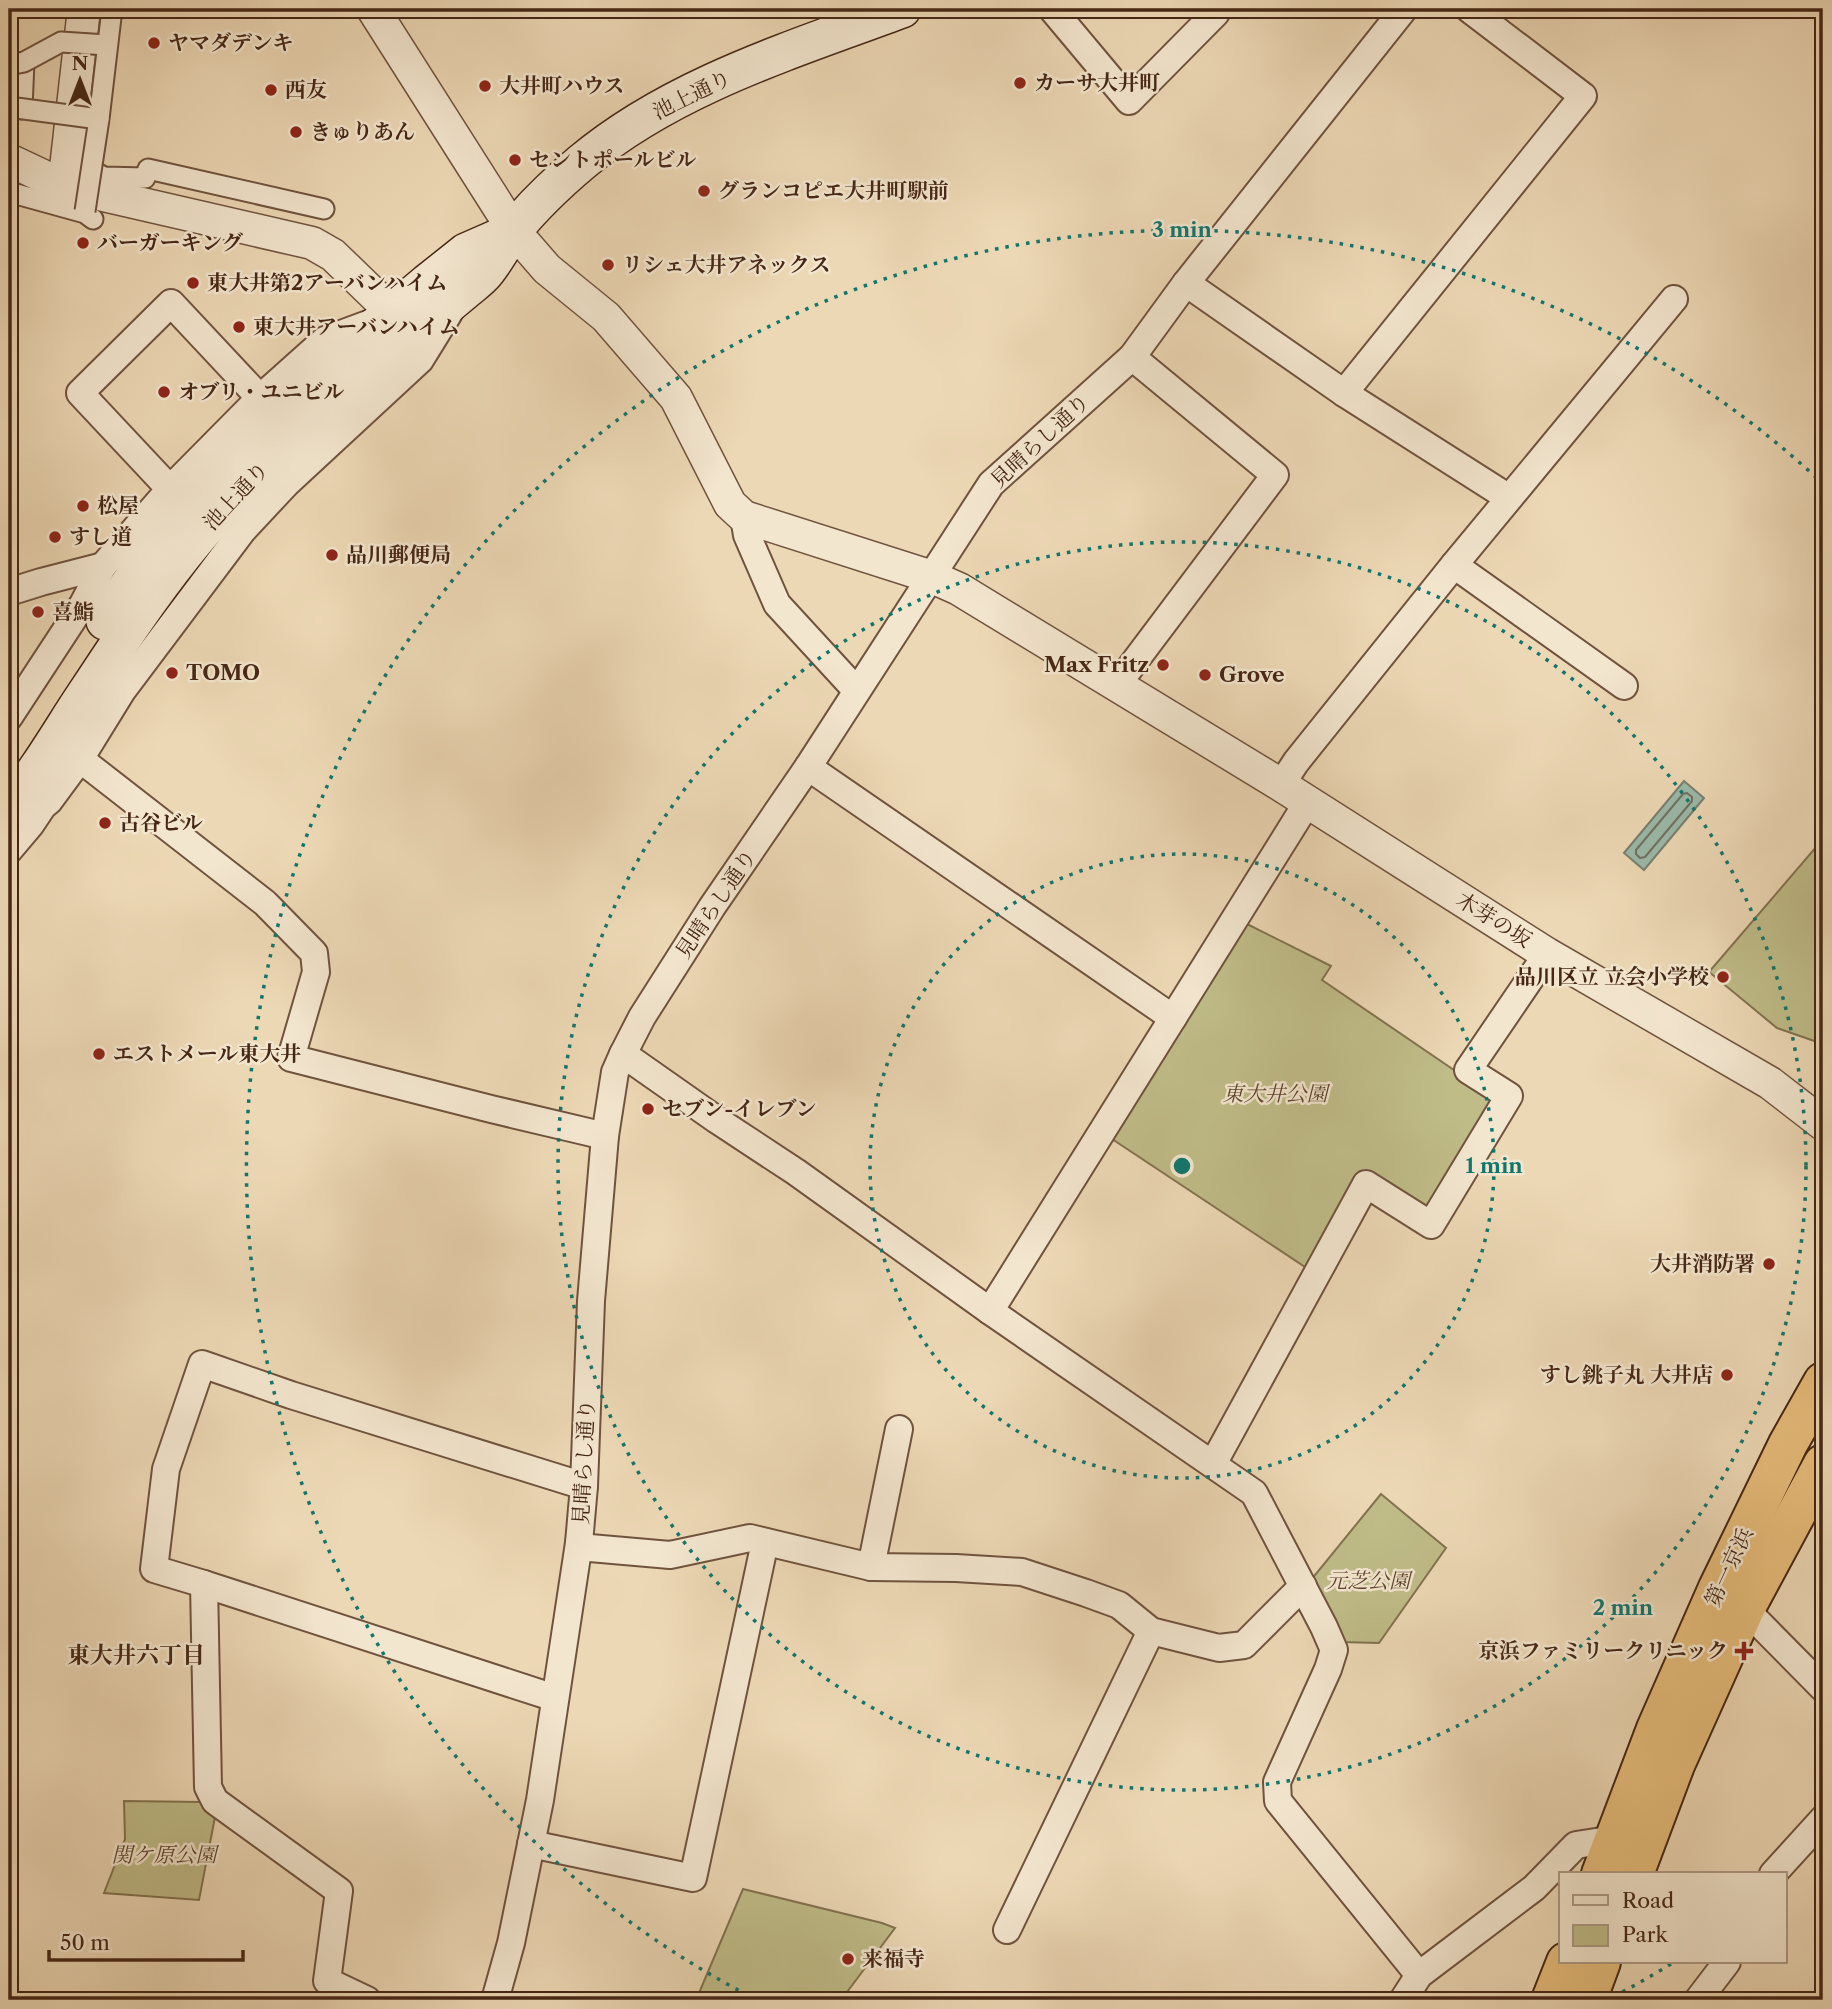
<svg xmlns="http://www.w3.org/2000/svg" width="1832" height="2009" font-family="'Libre Caslon Text','Noto Serif JP',serif">
<style>
.green{fill:#bfbc88;stroke:#82724f;stroke-width:2}
.water{fill:#9abaaa;stroke:#787f6f;stroke-width:2}
.lines{fill:none;stroke-linecap:round;stroke-linejoin:round}
.shore{stroke:#707060;stroke-width:2}
.pedestrian-casing{stroke:#70533e;stroke-width:23}
.minor-casing{stroke:#70533e;stroke-width:30}
.tertiary-casing{stroke:#70533e;stroke-width:35}
.secondary-casing{stroke:#462716;stroke-width:40}
.trunk-casing{stroke:#462716;stroke-width:42}
.pedestrian{stroke:#f3e6cf;stroke-width:19}
.minor{stroke:#f3e6cf;stroke-width:26}
.tertiary{stroke:#f3e6cf;stroke-width:32}
.secondary{stroke:#f3e6cf;stroke-width:37}
.trunk{stroke:#e6bc7a;stroke-width:38}
.pedestrian-bridge-casing{stroke:#70533e;stroke-width:23;stroke-linecap:butt}
.pedestrian-bridge{stroke:#f3e6cf;stroke-width:19}
.ring{fill:none;stroke:#0f766e;stroke-width:3.5;stroke-dasharray:3.5 7}
.poi-dot{fill:#8f2418;stroke:#f3e6cf;stroke-width:2.5}
.labels{text-anchor:middle;stroke-width:5;stroke-linejoin:round;paint-order:stroke}
.poi-label{font-size:21px;font-weight:bold;fill:#462716;stroke:#f3e6cf;text-anchor:start}
.street-label{font-size:21px;fill:#462716;stroke:#f3e6cf}
.park-label{font-size:21px;font-style:italic;fill:#5e452d;stroke:#f3e6cf}
.neighbourhood-label{font-size:23px;font-weight:bold;fill:#462716;stroke:#f3e6cf}
.centre{fill:#0f766e;stroke:#f3e6cf;stroke-width:3.5}
.ring-label{font-size:21px;text-anchor:middle;font-weight:bold;fill:#0f766e;stroke:#f3e6cf;stroke-width:5;stroke-linejoin:round;paint-order:stroke}
</style>
<rect width="100%" height="100%" fill="#edd8b5"/>
<filter id="stains"><feTurbulence type="fractalNoise" baseFrequency=".00286" numOctaves="4"/><feColorMatrix values="0 0 0 0 .2 0 0 0 0 .09 0 0 0 0 .02 0 0 0 .5 -.17"/></filter>
<radialGradient id="worn" r=".72"><stop offset=".6" stop-color="#630" stop-opacity="0"/><stop offset="1" stop-color="#630" stop-opacity=".3"/></radialGradient>
<g class="green">
<polygon points="1823,839 1823,1044 1777,1028 1709,972"/>
<polygon points="1245,923 1331,966 1322,980 1495,1098 1432,1212 1364,1172 1311,1271 1109,1137"/>
<polygon points="1381,1494 1446,1548 1379,1643 1340,1642 1311,1580"/>
<polygon points="124,1801 203,1802 216,1812 199,1900 104,1893 125,1839"/>
<polygon points="743,1889 882,1923 895,1928 841,2000 696,2000"/>
</g>
<polygon class="water" points="1684,781 1704,798 1644,870 1624,853"/>
<g class="lines">
<polygon class="shore" points="1687,793 1692,797 1692,801 1645,857 1640,858 1636,854 1636,850 1683,794"/>
<defs>
<g id="pedestrian">
<polyline points="22,109 24,62"/>
<polyline points="91,170 104,177 145,178 148,169 324,209"/>
<polyline points="9,192 85,213 93,219"/>
</g>
<g id="minor">
<polyline points="1052,9 1129,101 1216,13 1214,9"/>
<polyline points="1186,283 1344,393 1509,498"/>
<polyline points="1344,393 1583,96 1469,9"/>
<polyline points="170,489 80,393 171,303 260,398"/>
<polyline points="744,517 747,535 777,604 856,690"/>
<polyline points="1454,565 1624,686"/>
<polyline points="9,592 41,582 103,566"/>
<polyline points="1117,685 1275,475 1132,357"/>
<polyline points="9,717 83,604 103,566 170,489 260,398 325,340 368,324"/>
<polyline points="80,759 265,903 314,953 316,972 291,1058 491,1109 605,1136"/>
<polyline points="808,767 1173,1018"/>
<polyline points="1281,785 1296,762 1454,565 1674,299"/>
<polyline points="9,850 31,824 43,806 49,801 80,759 122,691 243,530 286,484 420,360 449,313"/>
<polyline points="623,1054 717,1120 796,1172 990,1311 1254,1493 1324,1627 1334,1650 1328,1669 1277,1782 1278,1801 1419,1975"/>
<polyline points="990,1311 1299,816 1308,803"/>
<polyline points="1213,1464 1366,1184 1431,1225 1509,1096 1468,1070 1547,954"/>
<polyline points="579,1543 590,1548 670,1555 750,1538 871,1567 956,1568 1022,1572 1086,1593 1119,1605 1151,1631 1219,1648 1244,1645 1303,1586"/>
<polyline points="871,1567 899,1429"/>
<polyline points="204,1584 208,1787 215,1801 339,1891 327,1981 367,2000"/>
<polyline points="1745,1609 1823,1688"/>
<polyline points="555,1698 204,1584 154,1569 166,1469 202,1364 291,1395 584,1486"/>
<polyline points="531,1844 693,1878 765,1542"/>
<polyline points="1773,1874 1823,1819"/>
<polyline points="1007,1930 1151,1631"/>
<polyline points="495,2000 511,1943 540,1800 579,1543 584,1486 591,1301 605,1136 615,1072 623,1054 642,1017 712,907 808,767 991,484 1132,357 1186,283 1404,9"/>
<polyline points="1403,2000 1419,1975 1534,1888 1576,1845 1615,1839"/>
<polyline points="1698,2000 1727,1962"/>
</g>
<g id="tertiary">
<polyline points="373,9 514,231 547,269 606,317 676,398 730,504 744,517 932,577 959,589 1281,785 1547,954 1770,1083 1823,1124"/>
<polyline points="9,160 64,186 312,243 333,255 392,312"/>
<polyline points="64,186 84,9"/>
</g>
<g id="secondary">
<polyline points="105,621 163,533 181,510 221,468 339,357 427,283 466,252 514,231"/>
<path d="M 9,806 C 34,776 54,743 75,710 C 110,657 144,604 184,554 C 265,452 368,372 467,289 C 473,284 480,279 485,273 C 495,261 503,246 512,232 C 532,207 557,183 582,162 C 673,86 792,50 902,9"/>
</g>
<g id="trunk">
<polyline points="1601,1874 1656,1729 1718,1588 1788,1444 1823,1382"/>
<polyline points="1634,1874 1675,1765 1745,1609 1823,1464"/>
<polyline points="1551,2000 1566,1962"/>
<polyline points="1587,2000 1601,1962"/>
</g>
</defs>
<use href="#pedestrian" class="pedestrian-casing"/>
<use href="#minor" class="minor-casing"/>
<use href="#tertiary" class="tertiary-casing"/>
<use href="#secondary" class="secondary-casing"/>
<use href="#trunk" class="trunk-casing"/>
<use href="#pedestrian" class="pedestrian"/>
<use href="#minor" class="minor"/>
<use href="#tertiary" class="tertiary"/>
<use href="#secondary" class="secondary"/>
<use href="#trunk" class="trunk"/>
<defs>
<g id="pedestrian-bridge">
<polyline points="9,65 24,62 61,42 107,45"/>
<polyline points="9,107 99,119"/>
<polyline points="85,211 99,119 112,9"/>
</g>
</defs>
<use href="#pedestrian-bridge" class="pedestrian-bridge-casing"/>
<use href="#pedestrian-bridge" class="pedestrian-bridge"/>
</g>
<g class="ring">
<circle cx="1182" cy="1166" r="312"/>
<circle cx="1182" cy="1166" r="624"/>
<path d="M1671 1964A936 936 0 0 1 1607 2000M757 2000A936 936 0 1 1 1820 481"/>
</g>
<g class="poi-dot">
<circle cx="154" cy="43" r="7"/>
<circle cx="1020" cy="83" r="7"/>
<circle cx="485" cy="86" r="7"/>
<circle cx="271" cy="90" r="7"/>
<circle cx="296" cy="132" r="7"/>
<circle cx="515" cy="160" r="7"/>
<circle cx="704" cy="191" r="7"/>
<circle cx="83" cy="243" r="7"/>
<circle cx="608" cy="265" r="7"/>
<circle cx="193" cy="283" r="7"/>
<circle cx="239" cy="327" r="7"/>
<circle cx="164" cy="392" r="7"/>
<circle cx="83" cy="506" r="7"/>
<circle cx="55" cy="537" r="7"/>
<circle cx="332" cy="555" r="7"/>
<circle cx="38" cy="612" r="7"/>
<circle cx="1163" cy="665" r="7"/>
<circle cx="172" cy="673" r="7"/>
<circle cx="1205" cy="675" r="7"/>
<circle cx="105" cy="823" r="7"/>
<circle cx="1723" cy="977" r="7"/>
<circle cx="99" cy="1054" r="7"/>
<circle cx="648" cy="1109" r="7"/>
<circle cx="1769" cy="1264" r="7"/>
<circle cx="1727" cy="1375" r="7"/>
<path d="M1740.5 1640.5h7v7h7v7h-7v7h-7v-7h-7v-7h7z"/>
<circle cx="848" cy="1959" r="7"/>
</g>
<g class="labels">
<g class="poi-label">
<text x="168" y="50">ヤマダデンキ</text>
<text x="1034" y="90">カーサ大井町</text>
<text x="499" y="93">大井町ハウス</text>
<text x="285" y="97">西友</text>
<text x="310" y="139">きゅりあん</text>
<text x="529" y="167">セントポールビル</text>
<text x="718" y="198">グランコピエ大井町駅前</text>
<text x="97" y="250">バーガーキング</text>
<text x="622" y="272">リシェ大井アネックス</text>
<text x="207" y="290">東大井第2アーバンハイム</text>
<text x="253" y="334">東大井アーバンハイム</text>
<text x="178" y="399">オブリ・ユニビル</text>
<text x="97" y="513">松屋</text>
<text x="69" y="544">すし道</text>
<text x="346" y="562">品川郵便局</text>
<text x="52" y="619">喜鮨</text>
<text x="1149" y="672" text-anchor="end">Max Fritz</text>
<text x="186" y="680">TOMO</text>
<text x="1219" y="682">Grove</text>
<text x="119" y="830">古谷ビル</text>
<text x="1709" y="984" text-anchor="end">品川区立 立会小学校</text>
<text x="113" y="1061">エストメール東大井</text>
<text x="662" y="1116">セブン-イレブン</text>
<text x="1755" y="1271" text-anchor="end">大井消防署</text>
<text x="1713" y="1382" text-anchor="end">すし銚子丸 大井店</text>
<text x="1728" y="1658" text-anchor="end">京浜ファミリークリニック</text>
<text x="862" y="1966">来福寺</text>
</g>
<g class="street-label">
<text transform="translate(692 95) rotate(-26)" y="7">池上通り</text>
<text transform="translate(1040 441) rotate(-43)" y="7">見晴らし通り</text>
<text transform="translate(236 496) rotate(-47)" y="7">池上通り</text>
<text transform="translate(716 904) rotate(-56)" y="7">見晴らし通り</text>
<text transform="translate(1494 920) rotate(32)" y="7">木芽の坂</text>
<text transform="translate(584 1462) rotate(-87)" y="7">見晴らし通り</text>
<text transform="translate(1729 1567) rotate(-65)" y="7">第一京浜</text>
</g>
<g class="park-label">
<text x="1275" y="1101">東大井公園</text>
<text x="1368" y="1588">元芝公園</text>
<text x="164" y="1862">関ケ原公園</text>
</g>
<g class="neighbourhood-label">
<text x="136" y="1663">東大井六丁目</text>
</g>
</g>
<circle cx="1182" cy="1166" r="10" class="centre"/>
<g class="ring-label">
<text x="1182" y="237">3 min</text>
<text x="1494" y="1173">1 min</text>
<text x="1623" y="1615">2 min</text>
</g>
<rect width="1832" height="2009" fill="none" stroke="#edd8b5" stroke-width="35"/>
<rect x="10" y="10" width="1811" height="1988" fill="none" stroke="#462716" stroke-width="3.5"/>
<rect x="18" y="18" width="1797" height="1974" fill="none" stroke="#462716" stroke-width="2"/>
<rect x="1559" y="1872" width="228" height="91" fill="#f3e6cf" stroke="#ae9a85" stroke-width="2"/>
<rect x="1573" y="1895" width="35" height="10" fill="#f3e6cf" stroke="#ae9a85" stroke-width="2"/>
<text x="1622" y="1908" font-size="21" fill="#462716">Road</text>
<rect x="1573" y="1925" width="35" height="21" fill="#bfbc88" stroke="#ae9a85" stroke-width="2"/>
<text x="1622" y="1942" font-size="21" fill="#462716">Park</text>
<g transform="translate(80 80)" stroke="#f3e6cf" stroke-width="5" paint-order="stroke">
<path d="M0-5L12 26L0 18L-12 26Z" fill="#462716"/>
<text y="-10" font-size="19" font-weight="bold" text-anchor="middle" fill="#462716">N</text>
</g>
<path d="M49 1950v10h194v-10" fill="none" stroke="#462716" stroke-width="3.5"/>
<text x="60" y="1950" font-size="21" fill="#462716" stroke="#f3e6cf" stroke-width="5" paint-order="stroke">50 m</text>
<rect width="100%" height="100%" filter="url(#stains)"/>
<rect width="100%" height="100%" fill="url(#worn)"/>
</svg>
